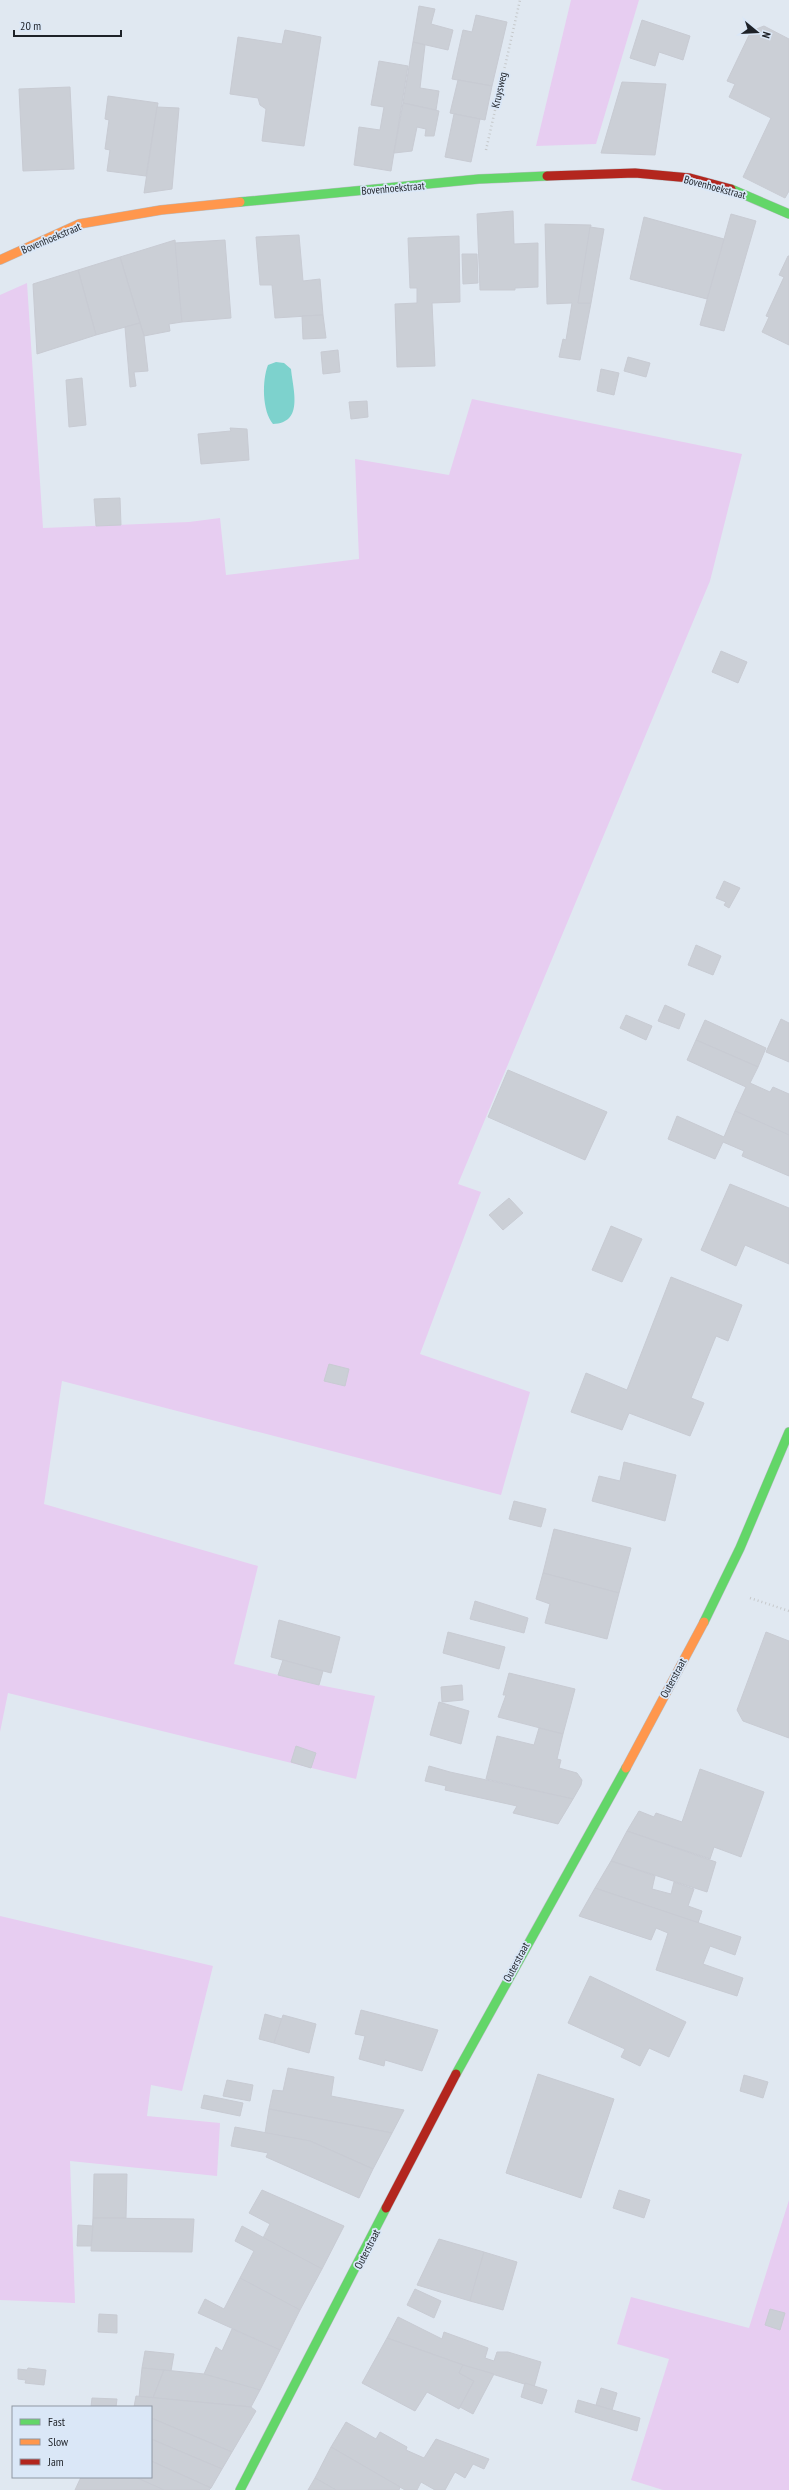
<svg xmlns="http://www.w3.org/2000/svg" width="789" height="2490" font-family="'PT Sans Narrow',sans-serif">
<rect width="100%" height="100%" fill="#e0e8f1"/>
<g fill="#e7cdf1">
<path d="M571,0H639L596,144L536,146Z"/>
<path d="M27,283L43,528L189,522L220,518L226,575L359,559L355,459L449,475L472,399L742,454L710,581L458,1184L481,1192L420,1354L530,1392L501,1495L62,1381L44,1504L258,1566L234,1664L319,1685L375,1696L356,1779L8,1693L0,1732V295Z"/>
<path d="M0,1916L213,1966L182,2091L151,2085L147,2116L220,2123L217,2176L70,2161L75,2303L0,2300Z"/>
<path d="M789,2200V2490H663L631,2480L669,2359L617,2344L631,2297L749,2328Z"/>
</g>
<path fill="#7dd2cd" d="M276,362L284,363L291,369C293,390 304,423 273,424C262,411 262,380 268,365Z"/>
<g fill="#cbcfd6" stroke="#c8cbd3">
<path d="M419,6L435,9L431,24L453,30L448,50L413,42Z"/>
<path d="M476,15L507,22L492,86L452,79L463,30L472,32Z"/>
<path d="M642,20L690,36L683,60L659,52L655,66L630,58Z"/>
<path d="M764,26L789,39V191L785,198L743,177L771,118L729,97L735,84L727,81L751,31Z"/>
<path d="M285,30L321,37L304,146L262,141L266,109L260,105L258,98L230,94L238,37L282,44Z"/>
<path d="M413,42L425,45L420,88L439,91L436,110L403,103Z"/>
<path d="M379,61L408,66L391,171L354,165L359,127L380,130L384,107L371,105Z"/>
<path d="M458,80L492,86L485,120L450,113Z"/>
<path d="M622,82L666,84L655,155L601,153Z"/>
<path d="M70,87L74,169L23,171L19,89Z"/>
<path d="M108,96L158,103L146,176L107,171L110,150L105,149L109,120L105,119Z"/>
<path d="M403,103L439,111L434,136H425L426,129L417,127L412,151L394,153Z"/>
<path d="M157,107L179,108L172,189L144,193Z"/>
<path d="M454,114L480,119L471,162L445,157Z"/>
<path d="M513,211L514,244L538,243V287L515,288V290H480L477,214Z"/>
<path d="M731,214L756,221L724,331L700,325Z"/>
<path d="M644,217L724,239L707,299L630,279Z"/>
<path d="M545,224L591,225L578,303H591L580,360L559,357L563,339L566,340L572,303L547,304Z"/>
<path d="M590,227L604,229L591,303H578Z"/>
<path d="M299,235L303,281L320,279L323,315L275,318L272,285H260L256,237Z"/>
<path d="M459,236L460,302L432,303L435,366L397,367L395,304L417,303V288H410L408,238Z"/>
<path d="M175,240L182,322L169,324L170,331L144,336L120,257Z"/>
<path d="M225,240L231,318L182,322L175,243Z"/>
<path d="M462,254H477L478,283L463,284Z"/>
<path d="M788,256H789V345L762,332L769,317L766,316L784,277L779,275Z"/>
<path d="M120,257L140,323L96,335L78,270Z"/>
<path d="M78,270L96,335L37,354L33,284Z"/>
<path d="M323,315L326,338L303,339L302,316Z"/>
<path d="M140,323L144,336L148,371L134,372L136,386L130,387L125,327Z"/>
<path d="M338,350L340,372L323,374L321,352Z"/>
<path d="M628,357L650,363L646,377L624,371Z"/>
<path d="M601,369L619,373L614,395L597,391Z"/>
<path d="M82,378L86,425L69,427L66,380Z"/>
<path d="M367,401L368,417L351,419L349,402Z"/>
<path d="M230,428L247,429L249,460L201,464L198,434L231,431Z"/>
<path d="M120,498L121,525L96,526L94,499Z"/>
<path d="M721,651L747,662L738,683L712,672Z"/>
<path d="M724,881L740,888L729,908L724,905L726,902L716,898Z"/>
<path d="M696,945L721,956L713,975L688,965Z"/>
<path d="M665,1005L685,1014L679,1029L658,1021Z"/>
<path d="M626,1015L652,1026L646,1040L620,1028Z"/>
<path d="M781,1019L789,1023V1062L766,1052Z"/>
<path d="M705,1020L766,1048L758,1067L696,1040Z"/>
<path d="M696,1040L758,1067L750,1083L770,1092L773,1087L789,1094V1135L735,1111L746,1087L687,1060Z"/>
<path d="M508,1070L607,1112L585,1160L488,1117Z"/>
<path d="M735,1111L789,1135V1176L742,1156L744,1151L723,1142L715,1159L668,1139L677,1116L724,1137Z"/>
<path d="M730,1184L789,1208V1264L745,1245L736,1266L701,1250Z"/>
<path d="M509,1198L523,1213L503,1230L489,1215Z"/>
<path d="M611,1226L642,1239L622,1282L592,1270Z"/>
<path d="M671,1277L742,1305L728,1341L716,1336L691,1398L704,1403L690,1436L629,1413L622,1430L571,1412L586,1373L627,1390Z"/>
<path d="M329,1364L349,1369L345,1386L324,1381Z"/>
<path d="M624,1462L676,1475L665,1521L592,1501L599,1476L620,1481Z"/>
<path d="M514,1501L546,1509L541,1527L509,1519Z"/>
<path d="M554,1529L631,1548L619,1593L543,1573Z"/>
<path d="M543,1573L619,1593L607,1639L545,1623L550,1604L536,1599Z"/>
<path d="M475,1601L528,1618L524,1633L470,1619Z"/>
<path d="M279,1620L340,1637L331,1673L271,1657Z"/>
<path d="M448,1632L505,1647L499,1669L443,1653Z"/>
<path d="M766,1632L789,1641V1738L743,1721L737,1710Z"/>
<path d="M283,1660L323,1671L319,1685L278,1675Z"/>
<path d="M509,1673L575,1689L563,1734L498,1717L506,1695H503Z"/>
<path d="M462,1685L463,1700L442,1702L441,1687Z"/>
<path d="M439,1702L469,1711L461,1744L430,1735Z"/>
<path d="M539,1728L563,1734L557,1759L561,1760L559,1768L577,1773L582,1780L581,1785L573,1799L486,1779L497,1736L534,1745Z"/>
<path d="M296,1746L316,1753L311,1768L291,1762Z"/>
<path d="M429,1766L450,1772L573,1799L558,1824L513,1813L517,1806L445,1790L446,1786L425,1781Z"/>
<path d="M700,1769L764,1792L741,1857L714,1847L710,1859L627,1831L639,1811L654,1817L656,1813L682,1822Z"/>
<path d="M627,1831L716,1862L707,1892L611,1861Z"/>
<path d="M611,1861L655,1876L652,1889L671,1894L674,1882L694,1889L688,1906L702,1911L698,1923L595,1888Z"/>
<path d="M595,1888L741,1937L735,1955L710,1946L703,1964L743,1978L737,1996L656,1970L668,1933L656,1928L651,1940L579,1916Z"/>
<path d="M590,1976L686,2022L669,2057L649,2048L640,2066L621,2057L625,2049L568,2023Z"/>
<path d="M361,2010L438,2030L422,2071L385,2060L384,2066L359,2059L365,2036L355,2034Z"/>
<path d="M265,2014L282,2019L274,2043L259,2039Z"/>
<path d="M283,2015L316,2024L309,2053L274,2043Z"/>
<path d="M288,2068L334,2077L331,2096L404,2110L392,2133L269,2109L273,2090L283,2091Z"/>
<path d="M538,2074L614,2099L581,2198L506,2173Z"/>
<path d="M744,2075L768,2082L763,2098L740,2091Z"/>
<path d="M227,2080L253,2085L250,2101L223,2096Z"/>
<path d="M204,2095L243,2103L240,2116L201,2108Z"/>
<path d="M269,2109L341,2123L392,2133L373,2169L310,2141L265,2133Z"/>
<path d="M235,2127L310,2141L373,2169L359,2198L266,2157L268,2153L231,2146Z"/>
<path d="M94,2174H127L126,2218H93Z"/>
<path d="M262,2190L344,2226L322,2269L263,2238L270,2224L249,2213Z"/>
<path d="M619,2190L650,2200L644,2218L613,2208Z"/>
<path d="M93,2218L194,2219L192,2252L91,2251Z"/>
<path d="M78,2225L93,2226L91,2246H77Z"/>
<path d="M242,2226L322,2269L300,2310L240,2278L254,2251L235,2241Z"/>
<path d="M439,2239L484,2252L470,2301L417,2285Z"/>
<path d="M484,2252L517,2262L503,2310L470,2301Z"/>
<path d="M240,2278L300,2310L280,2350L198,2313L205,2299L224,2309Z"/>
<path d="M415,2289L441,2301L434,2318L407,2305Z"/>
<path d="M770,2309L785,2313L780,2330L765,2325Z"/>
<path d="M99,2314L117,2315V2333L98,2332Z"/>
<path d="M398,2317L442,2339L444,2332L488,2348L485,2358L494,2361L497,2352H508L541,2362L534,2387L463,2365L387,2338Z"/>
<path d="M232,2329L280,2350L260,2390L204,2374L216,2347L222,2351Z"/>
<path d="M387,2338L463,2365L459,2373L474,2381L459,2409L427,2392L415,2411L362,2383Z"/>
<path d="M145,2351L174,2354L171,2371L142,2368Z"/>
<path d="M463,2365L494,2374L473,2414L460,2407L474,2381L459,2373Z"/>
<path d="M28,2368L46,2370L44,2385L25,2383L26,2380L18,2379V2369L27,2370Z"/>
<path d="M142,2368L164,2370L153,2398L139,2397Z"/>
<path d="M164,2370L204,2374L260,2390L251,2407L153,2398Z"/>
<path d="M525,2383L547,2390L542,2404L521,2397Z"/>
<path d="M601,2388L617,2393L612,2410L596,2405Z"/>
<path d="M136,2396L251,2407L256,2411L232,2452L151,2418V2407H134Z"/>
<path d="M92,2398L117,2399L116,2407H91Z"/>
<path d="M578,2400L640,2418L637,2431L575,2412Z"/>
<path d="M151,2418L232,2452L222,2469L151,2439Z"/>
<path d="M346,2422L376,2439L380,2432L407,2447L406,2450L424,2458L436,2439L489,2459L484,2469L473,2464L465,2478L455,2472L445,2490H435L421,2482L417,2490H405L331,2447Z"/>
<path d="M151,2439L222,2469L211,2488L151,2461Z"/>
<path d="M331,2447L400,2487L399,2490H336L315,2478Z"/>
<path d="M151,2461L211,2488L209,2490H164L135,2477H151Z"/>
<path d="M135,2477L164,2490H75L81,2477Z"/>
<path d="M315,2478L336,2490H308Z"/>
</g>
<g fill="none" stroke-linecap="round" stroke-linejoin="round">
<g stroke="#b7bdc3" stroke-width="10">
<g id="fast">
<path d="M731,189L789,214"/>
<path d="M240,202L479,179L547,176"/>
<path d="M704,1622L740,1548L789,1432"/>
<path d="M456,2074L626,1768"/>
<path d="M240,2490L386,2208"/>
</g>
</g>
<g stroke="#b7bdc3" stroke-width="10">
<g id="slow">
<path d="M0,260L79,224L161,210L240,202"/>
<path d="M626,1768L704,1622"/>
</g>
</g>
<g stroke="#b7bdc3" stroke-width="10">
<g id="jam">
<path d="M547,176L635,173L690,178L731,189"/>
<path d="M386,2208L456,2074"/>
</g>
</g>
<g stroke="#c6c9cb" stroke-width="2.5" stroke-dasharray="1 3" stroke-linecap="butt">
<path d="M486,150L520,0"/>
<path d="M750,1598L789,1611"/>
</g>
<use href="#fast" stroke="#63d668" stroke-width="9"/>
<use href="#slow" stroke="#ff974d" stroke-width="9"/>
<use href="#jam" stroke="#b3261e" stroke-width="9"/>
</g>
<g text-anchor="middle" stroke-width="3.5" stroke-linejoin="round" paint-order="stroke">
<g font-size="11" fill="#1e2228" stroke="#dae7f7">
<text transform="translate(499 90) rotate(-77)" y="4">Kruysweg</text>
<text transform="translate(715 187) rotate(15)" y="4">Bovenhoekstraat</text>
<text transform="translate(393 188) rotate(-5)" y="4">Bovenhoekstraat</text>
<text transform="translate(51 238) rotate(-23)" y="4">Bovenhoekstraat</text>
<text transform="translate(673 1678) rotate(-62)" y="4">Outerstraat</text>
<text transform="translate(516 1962) rotate(-62)" y="4">Outerstraat</text>
<text transform="translate(367 2249) rotate(-63)" y="4">Outerstraat</text>
</g>
</g>
<rect x="12" y="2406" width="140" height="72" fill="#dae7f7" stroke="#8f98a4"/>
<rect x="20" y="2419" width="20" height="6" fill="#63d668" stroke="#8f98a4"/>
<text x="48" y="2426" font-size="12" fill="#1e2228">Fast</text>
<rect x="20" y="2439" width="20" height="6" fill="#ff974d" stroke="#8f98a4"/>
<text x="48" y="2446" font-size="12" fill="#1e2228">Slow</text>
<rect x="20" y="2459" width="20" height="6" fill="#b3261e" stroke="#8f98a4"/>
<text x="48" y="2466" font-size="12" fill="#1e2228">Jam</text>
<g transform="translate(757 32) rotate(108)" stroke="#dae7f7" stroke-width="3" paint-order="stroke">
<path d="M0-3L7 15L0 10L-7 15Z" fill="#1e2228"/>
<text y="-6" font-size="11" font-weight="bold" text-anchor="middle" fill="#1e2228">N</text>
</g>
<path d="M14 30v6h107v-6" fill="none" stroke="#1e2228" stroke-width="2"/>
<text x="20" y="30" font-size="12" fill="#1e2228" stroke="#dae7f7" stroke-width="3" paint-order="stroke">20 m</text>
</svg>
